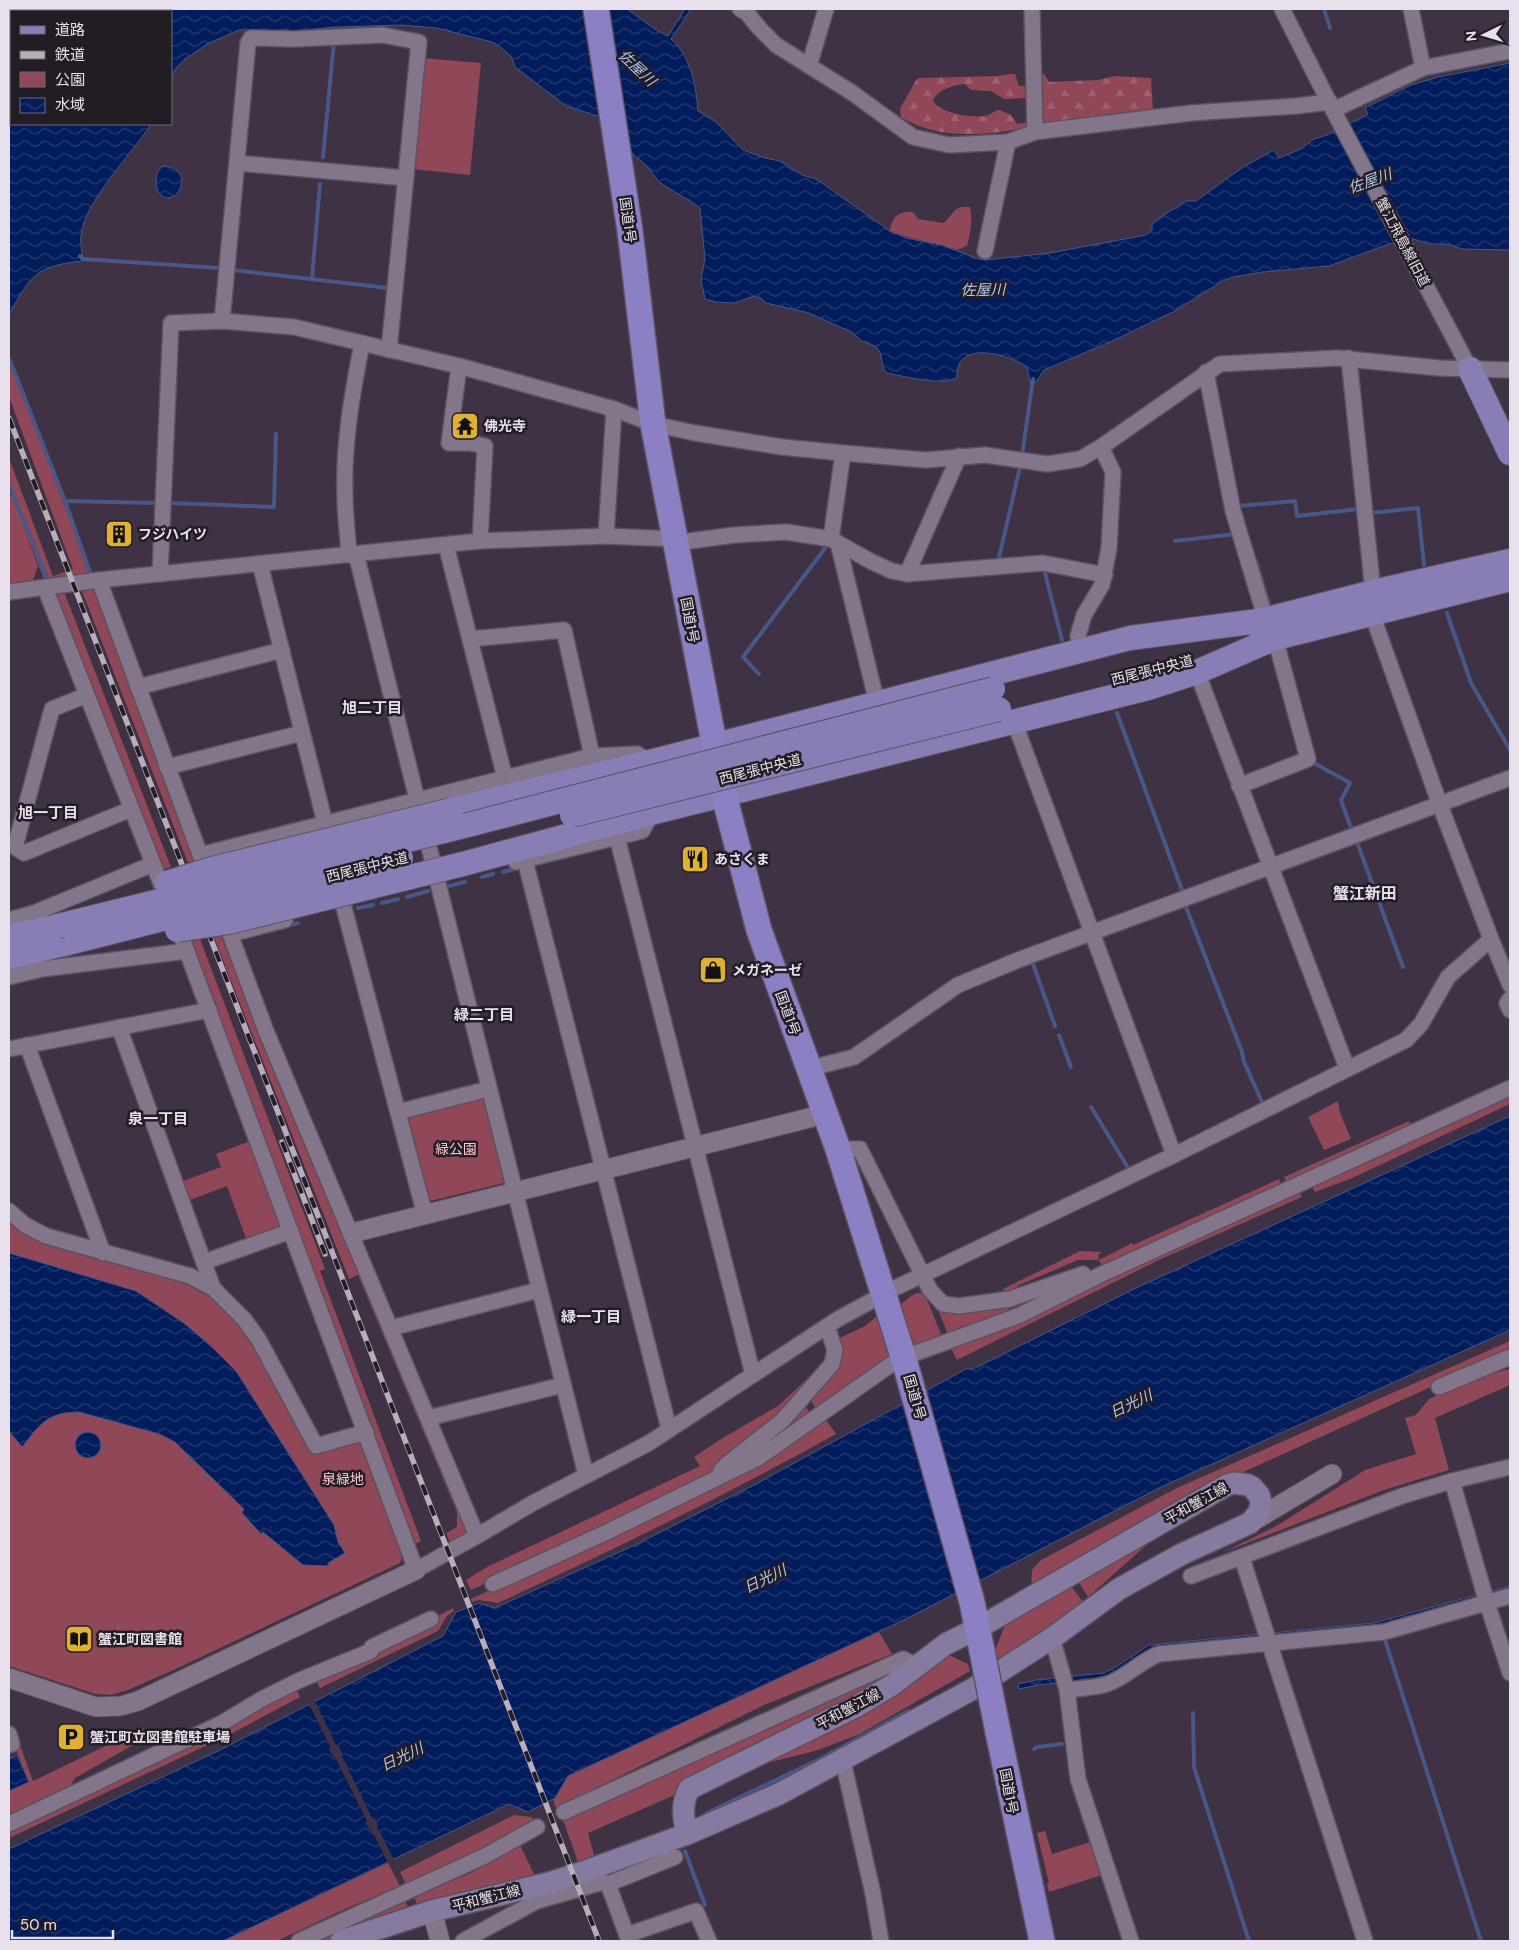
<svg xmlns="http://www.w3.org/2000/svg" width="1519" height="1950" font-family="'DM Sans','Noto Sans JP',sans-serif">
<defs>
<pattern id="forest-firs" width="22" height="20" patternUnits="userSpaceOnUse" patternTransform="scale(1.25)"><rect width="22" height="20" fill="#904757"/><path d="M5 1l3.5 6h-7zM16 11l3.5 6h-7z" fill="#a0616f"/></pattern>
<pattern id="water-waves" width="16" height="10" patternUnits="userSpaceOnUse" patternTransform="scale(1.25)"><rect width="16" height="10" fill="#021c5c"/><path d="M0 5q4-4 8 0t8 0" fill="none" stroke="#273d74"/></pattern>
</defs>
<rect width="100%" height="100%" fill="#3e3244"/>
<g fill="#904757">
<path d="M9,9H59L56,11H11V39L9,40Z"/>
<path d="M422,58L481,63L470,175L411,169Z"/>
<path d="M962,207H970C973,219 970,235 967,246L957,250C935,242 912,240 890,231C891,218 899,210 913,212L918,219L944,223L956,209Z"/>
<path d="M9,362L64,503L91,577L46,584L22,523L38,566L33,580L21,585L9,586V496H12L9,488V458L53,576L73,569L9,397Z"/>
<path d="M80,586L95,587L195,861L188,863Z"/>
<path d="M63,589L171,867L161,870L53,594Z"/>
<path d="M220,933L249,1008L468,1529L467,1535L451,1545L446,1533L457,1527V1512L358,1275L349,1279L213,935Z"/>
<path d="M200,939L325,1269L320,1271L421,1541L415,1544L191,941Z"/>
<path d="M1510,1092V1104L1350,1179L1315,1192L1310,1184Z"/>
<path d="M481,1098L486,1101L505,1179L504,1183L431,1201L427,1199L407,1118L410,1114Z"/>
<path d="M1338,1101L1340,1113L1351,1139L1324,1150L1308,1117Z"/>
<path d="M1409,1121L1411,1127L1287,1184L1284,1177Z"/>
<path d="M253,1140L282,1221L281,1228L247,1241L227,1186L190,1200L183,1181L221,1167L216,1154Z"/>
<path d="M1279,1179L1281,1186L1104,1267L1098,1260H1078L1017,1286L1019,1292L1007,1295L1003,1289L1080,1251L1102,1252L1098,1255L1099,1260L1132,1243L1133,1245Z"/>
<path d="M1298,1189L1302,1197L1159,1260L957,1360L950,1346Z"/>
<path d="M9,1220L164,1274L192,1287L217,1301L241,1325L256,1345L312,1454L359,1441L364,1442L402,1557L400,1563L178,1668L128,1690L111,1695L95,1694L9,1666V1431L22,1446L41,1423L57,1413L68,1412H79L159,1434L175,1442L211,1475L244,1510L261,1533L263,1532L328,1566L338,1542L334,1525L236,1371L213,1348L185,1324L136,1291L9,1253Z"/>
<path d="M924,1292L943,1339L915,1349L901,1304L914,1294Z"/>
<path d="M1007,1306L1012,1313L949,1337L939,1312L942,1310Z"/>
<path d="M877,1316L891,1361L818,1412L809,1397L838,1339L865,1326Z"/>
<path d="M1510,1341V1351L1228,1479L1031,1589L1032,1570L1041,1560L1177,1488Z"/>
<path d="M826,1361L827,1362L780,1417L720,1464L707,1478L605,1529L471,1590L466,1580L487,1567L700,1466L694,1457L721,1439L778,1406Z"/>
<path d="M1510,1369V1385L1435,1418L1449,1470L1384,1490L1224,1552L1278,1525L1365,1470L1416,1454L1405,1418L1416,1415L1429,1399L1477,1377Z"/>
<path d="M804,1404L812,1416L759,1453L756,1447Z"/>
<path d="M824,1417L836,1434C726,1495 613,1550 498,1603L479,1600L472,1602L471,1599L754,1466Z"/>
<path d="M1152,1540L1088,1597L1078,1581Z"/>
<path d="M1071,1586L1084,1603L1055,1626L996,1662L994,1653L1006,1622Z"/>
<path d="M453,1608L454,1611L447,1616L438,1631L320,1688L314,1677L435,1621L440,1615Z"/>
<path d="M879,1632L892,1654L764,1705L556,1808L553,1799L568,1776Z"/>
<path d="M947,1654L968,1664L970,1671L858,1735L815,1751L739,1770Z"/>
<path d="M893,1674L679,1793L588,1833L595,1858L578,1862L563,1820L781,1719Z"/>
<path d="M295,1687L300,1697L229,1735L9,1838V1828Z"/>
<path d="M143,1728L147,1737L75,1778L67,1792L9,1819V1791L29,1782L15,1747L20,1745L33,1781Z"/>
<path d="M514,1815L532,1817L534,1821L459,1861L405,1883L400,1872Z"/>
<path d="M1045,1831L1052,1854L1094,1841L1105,1874L1049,1892L1047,1884L1049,1883L1037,1833Z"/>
<path d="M520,1845L534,1874L418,1907L414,1897L471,1873Z"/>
<path d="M388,1863L400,1886L345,1909L277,1941H223Z"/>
<path d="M405,1900L409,1910L326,1941H316Z"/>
</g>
<g fill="url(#forest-firs)">
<path d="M1010,74H1015L1019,86H1027L1028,98L1004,99L991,91L971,90L965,84C953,85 937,90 933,101C940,113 971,118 985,116C991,115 994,110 1000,110L1011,115L1017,124L1029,122L1033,127C990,134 940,142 901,117L900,109L916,80L919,78L998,76Z"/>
<path d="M1044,74L1049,82L1098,80L1115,76L1151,78L1153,111L1042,127L1039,75Z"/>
</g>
<g fill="url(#water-waves)" stroke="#475787">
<path d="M59,9H627L656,30L668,36L685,9H691L671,39C691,57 696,85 698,111L714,120L743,150L765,158L780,161L802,175L816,179L890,231L906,238L941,245L979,259L986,260L1050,253L1146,235L1152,230V225L1156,220L1186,201H1196L1243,167L1274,150L1279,158L1301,149L1314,139L1327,135L1368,114L1365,108L1411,85L1438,77L1510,63V250L1463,249L1446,244H1430L1410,238L1386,245L1329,266L1263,272L1233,277L1223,281L1173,312L1110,342L1044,370L1036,382L1033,384L1030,382L1027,367C1009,354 955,339 957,377C945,387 903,376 887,373L884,370L880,352L876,347L862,341L851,332L809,313L766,303L761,298L754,296L734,303L716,302L705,299L701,280L705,259L700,208L689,200L683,197L659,182L647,166L634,155L601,117L566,106L515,67L511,56L499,46L492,42L436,28L402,25L335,27L295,31L239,30L207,44L184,60L176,68L171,79V11H56Z"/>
<path d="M11,39V124H151C133,153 83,203 81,236C80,243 82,252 83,259L81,261C34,267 32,275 9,314V40Z"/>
<path d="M162,166C197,166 178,209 161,195C158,192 156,188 156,184C156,177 157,171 162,166Z"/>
<path d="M1510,1116V1330L1161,1487L906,1619L568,1776L555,1798L528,1812L509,1804L223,1941H9V1849L220,1750L443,1636L456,1612L479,1603L495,1608L499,1606L633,1546L756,1484L966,1369H973L1134,1289Z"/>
<path d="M9,1253L136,1291L185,1324L213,1348L236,1371L334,1525L338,1542L345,1553L328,1563V1566L303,1565L263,1532L261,1534L242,1513L244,1509L175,1442L159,1434L79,1412C48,1412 40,1424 22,1447L9,1431Z"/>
<circle cx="88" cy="1445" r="13"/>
<path d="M1510,1586V1592L1398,1623L1157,1649L1119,1672L1100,1679L1038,1685L1019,1689L1018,1684L1036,1680L1104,1673L1116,1667L1149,1645L1374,1623Z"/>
<path d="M17,1755L29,1782L9,1791V1759Z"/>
</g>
<path fill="#3e3244" d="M314,1699L336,1745H338L342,1753L341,1754L372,1818L374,1817L378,1825L377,1826L395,1862L389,1865L371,1829L369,1830L365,1822L367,1821L335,1757H333L329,1749L331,1748L308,1702Z"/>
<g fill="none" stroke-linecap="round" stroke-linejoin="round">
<g stroke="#475787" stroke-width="4">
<path d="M1324,9L1330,28"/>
<path d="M323,157L334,41"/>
<path d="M80,256L83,259L219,268"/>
<path d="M233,270L388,288"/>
<path d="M312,279L320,184"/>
<path d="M9,358L65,501L156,503"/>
<path d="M1022,456L1033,379"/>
<path d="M9,485L49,583"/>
<path d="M65,501L91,575"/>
<path d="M170,503L274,507L276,434"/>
<path d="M1239,506L1295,501L1297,516L1359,509"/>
<path d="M1370,513L1418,508L1424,565"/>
<path d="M1175,541L1235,534L1234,532"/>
<path d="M1256,561L1269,604"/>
<path d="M998,562L1020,467"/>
<path d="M1042,569H1044L1062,640"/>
<path d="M1447,613L1471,683L1510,750"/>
<path d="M759,674L743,657L829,543"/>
<path d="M1117,713L1182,890"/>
<path d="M1312,759L1314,763L1350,783L1341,800L1351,828"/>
<path d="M1358,845L1403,967"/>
<path d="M503,872L518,868"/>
<path d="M482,877L493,874"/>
<path d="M449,886L465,882"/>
<path d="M407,897L428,891"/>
<path d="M382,903L398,899"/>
<path d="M1186,907L1242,1052L1244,1062L1262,1102"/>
<path d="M358,908L373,905"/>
<path d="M286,926L298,923"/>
<path d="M1032,961L1055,1026"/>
<path d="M1059,1035L1071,1067"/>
<path d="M1091,1107L1127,1166"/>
<path d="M1385,1640L1481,1941"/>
<path d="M1193,1713L1194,1767L1249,1941"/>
<path d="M1034,1749L1037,1747L1062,1744"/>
<path d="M707,1813L822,1758L908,1711"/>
<path d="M685,1851L705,1905"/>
</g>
<g stroke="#5c5160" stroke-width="18">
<g id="minor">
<path d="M740,9L747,13L760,29L776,45L851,92L913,137L949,145L1008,142L1035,132L1191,113L1296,106L1330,102"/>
<path d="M1032,9L1035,132"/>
<path d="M1282,9L1333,110L1470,369"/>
<path d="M1411,9L1423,68"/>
<path d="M809,66L826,9"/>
<path d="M1333,110L1423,68L1510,51"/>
<path d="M237,163L406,178"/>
<path d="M985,251L1008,142"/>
<path d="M222,321L248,43L251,38L294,39L382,35L419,42L389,350"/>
<path d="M1349,358L1373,592"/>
<path d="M459,366L449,443H470L485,446L480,541"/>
<path d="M1206,372L1233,511L1266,620"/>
<path d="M606,536L614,409"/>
<path d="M831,539L843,453"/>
<path d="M675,543L734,535L786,532L831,539L872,562L892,571L907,574L1043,563L1105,575"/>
<path d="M838,543L877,703"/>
<path d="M446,545L505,778"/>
<path d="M356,554C433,861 507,1169 586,1475"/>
<path d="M349,555C348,536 345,516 345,497C343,445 352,394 362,344"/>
<path d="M260,564L325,823"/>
<path d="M160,574L171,323L222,321L294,327L459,366L614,409L653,424L695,433L782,447L843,453L926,460L985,455L1047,464L1080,459L1101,447L1220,364L1337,358L1439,368L1510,370"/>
<path d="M907,574L959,456"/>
<path d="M99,580L209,879"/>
<path d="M45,588L165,894"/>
<path d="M9,592L99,580L480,541L606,536L674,539"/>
<path d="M470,639L564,630L592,756"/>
<path d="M1081,651L1078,636L1084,615L1102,585L1109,548L1113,472L1101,447"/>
<path d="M1197,672L1347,1068"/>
<path d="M138,687L282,650"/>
<path d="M87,695L52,709L15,847L24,853L131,809"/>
<path d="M1014,721L1174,1155"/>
<path d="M167,767L302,733"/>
<path d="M1239,786L1308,759L1275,638"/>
<path d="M617,837L753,1375"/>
<path d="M200,855L592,756L637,754L650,762"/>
<path d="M525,860L669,1429"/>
<path d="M516,862L642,831L652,813"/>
<path d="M343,904L425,1215"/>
<path d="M9,920L34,913L153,864"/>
<path d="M176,922L416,1570L477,1536L266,1031L223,915"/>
<path d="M231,934L285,920"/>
<path d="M1491,939L1510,985"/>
<path d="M9,977L42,969L187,951"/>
<path d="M1510,999L1507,1003L1510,1010"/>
<path d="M119,1027L213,1288"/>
<path d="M27,1045L103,1253"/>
<path d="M9,1049L209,1010"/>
<path d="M808,1069L854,1057L958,985L1018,960L1510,778"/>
<path d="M398,1112L488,1089"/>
<path d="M838,1149H860L930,1290L943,1304L959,1306L1010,1299L1083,1274"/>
<path d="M9,1211L25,1225L46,1236L190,1276L213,1288L244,1319L259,1340L316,1446L366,1432"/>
<path d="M204,1262L291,1231"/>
<path d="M895,1288L1174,1155L1406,1040L1421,1024L1448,977L1491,939L1440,805L1372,614"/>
<path d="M391,1328L539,1290"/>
<path d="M1439,1387L1510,1357"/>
<path d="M428,1418L563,1385"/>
<path d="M720,1472L726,1465L783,1420L832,1364L835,1350L827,1326"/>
<path d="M1452,1481L1487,1603L1510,1673"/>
<path d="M477,1536L533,1503L649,1443L838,1319L873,1300"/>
<path d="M1242,1558L1365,1941"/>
<path d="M1191,1576L1402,1496L1452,1481L1510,1467"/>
<path d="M493,1584L607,1532L758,1458L903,1356L916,1353L1020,1315L1102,1274L1510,1088"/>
<path d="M1052,1638L1067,1690L1078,1779L1131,1941"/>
<path d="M1067,1690C1080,1688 1095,1688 1107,1684C1126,1678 1140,1661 1159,1654L1384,1632L1510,1596"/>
<path d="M9,1734L12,1744L9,1745"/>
<path d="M843,1761L873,1894L881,1941"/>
<path d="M564,1812L903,1659L917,1666"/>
<path d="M9,1824L222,1723L262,1699L300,1680L371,1651L372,1647L431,1619"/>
<path d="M608,1884L629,1941"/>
<path d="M627,1935L696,1911L709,1941"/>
<path d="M299,1941L485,1856L537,1827"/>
<path d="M463,1941L537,1901L603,1882L608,1884L675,1857"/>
</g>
</g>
<g stroke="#5c5160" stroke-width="21">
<g id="tertiary">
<path d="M352,1233L825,1114"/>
<path d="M1250,1523L1332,1474"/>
<path d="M9,1678L96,1707L121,1706L138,1701L416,1570"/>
<path d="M432,1911L440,1941"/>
</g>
</g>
<g stroke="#5c5160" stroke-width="24">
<path id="secondary" d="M341,1941L432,1911L549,1883L583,1872L687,1834L779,1794L971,1690L1052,1638L1119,1589L1182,1554L1250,1523L1259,1512L1261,1503L1259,1495L1252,1487L1248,1485L1234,1483L1227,1485L978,1628L946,1644L892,1685L857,1706L689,1789C681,1805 683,1817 687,1834"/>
</g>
<g stroke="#5c5160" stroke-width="26">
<g id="primary">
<path d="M1470,369L1510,453"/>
<path d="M1252,623L1373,592L1510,561"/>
<path d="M1260,642L1510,579"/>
<path d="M451,810L650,762L1130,638L1266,620"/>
<path d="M463,864L659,811L1148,688L1197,672L1275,638"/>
<path d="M9,937L58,926"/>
<path d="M9,957L76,941"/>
</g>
</g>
<g stroke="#5c5160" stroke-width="28">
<g id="trunk">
<path d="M596,9L630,231L653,424L724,795L759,930L838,1149L903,1356L972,1602L982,1651"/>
<path d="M998,1732L1042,1941"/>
</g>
</g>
<use href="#minor" stroke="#84768a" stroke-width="15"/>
<use href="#tertiary" stroke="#84768a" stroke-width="19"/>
<use href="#secondary" stroke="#877aa0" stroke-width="21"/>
<use href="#primary" stroke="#897db5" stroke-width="24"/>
<use href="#trunk" stroke="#8b80c4" stroke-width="25"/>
<g stroke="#b7aebc" stroke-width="5.5">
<g id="rail">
<path d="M9,418L599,1941"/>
<path d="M282,1142L325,1254"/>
</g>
</g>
<use href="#rail" stroke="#221c24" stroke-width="4" stroke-dasharray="11" stroke-linecap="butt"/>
<g stroke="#5c5160" stroke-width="26" stroke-linecap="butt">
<g id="primary-bridge">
<path d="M572,815L999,709"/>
<path d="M167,883L212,869L451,810"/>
<path d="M58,926L452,829L993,689"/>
<path d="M177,930L229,922L463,864"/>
<path d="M76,941L401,858"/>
</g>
</g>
<g stroke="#5c5160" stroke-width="28" stroke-linecap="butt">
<path id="trunk-bridge" d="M982,1651L998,1732"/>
</g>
<use href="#primary-bridge" stroke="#897db5" stroke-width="24"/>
<use href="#trunk-bridge" stroke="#8b80c4" stroke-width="25"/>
</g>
<defs>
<g id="temple-square" transform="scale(1.4375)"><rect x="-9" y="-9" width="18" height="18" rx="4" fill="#e0b034" stroke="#221c24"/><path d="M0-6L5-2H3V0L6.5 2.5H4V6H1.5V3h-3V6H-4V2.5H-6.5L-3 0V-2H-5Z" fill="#111"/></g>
<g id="building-square" transform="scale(1.4375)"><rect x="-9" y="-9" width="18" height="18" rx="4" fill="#e0b034" stroke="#221c24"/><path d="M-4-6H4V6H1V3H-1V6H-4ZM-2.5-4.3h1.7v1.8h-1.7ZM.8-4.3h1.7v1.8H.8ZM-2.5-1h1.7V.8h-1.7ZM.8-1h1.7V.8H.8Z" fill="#111"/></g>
<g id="restaurant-square" transform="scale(1.4375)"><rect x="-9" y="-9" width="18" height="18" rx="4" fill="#e0b034" stroke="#221c24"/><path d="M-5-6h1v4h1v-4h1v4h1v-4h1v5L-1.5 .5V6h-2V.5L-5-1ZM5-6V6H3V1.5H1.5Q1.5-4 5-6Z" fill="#111"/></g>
<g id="shop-square" transform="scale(1.4375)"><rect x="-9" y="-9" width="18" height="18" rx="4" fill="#e0b034" stroke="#221c24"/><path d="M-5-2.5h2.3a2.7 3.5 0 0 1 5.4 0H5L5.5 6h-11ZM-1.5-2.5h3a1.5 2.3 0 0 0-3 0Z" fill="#111"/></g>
<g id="library-square" transform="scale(1.4375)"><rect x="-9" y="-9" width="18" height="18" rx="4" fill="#e0b034" stroke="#221c24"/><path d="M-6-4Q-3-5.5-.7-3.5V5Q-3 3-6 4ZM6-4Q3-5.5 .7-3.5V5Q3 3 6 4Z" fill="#111"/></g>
<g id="parking-square" transform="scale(1.4375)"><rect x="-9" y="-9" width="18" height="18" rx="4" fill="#e0b034" stroke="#221c24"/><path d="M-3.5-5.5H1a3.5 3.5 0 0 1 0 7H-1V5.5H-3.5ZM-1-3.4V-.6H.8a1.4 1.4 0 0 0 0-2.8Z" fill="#111"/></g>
</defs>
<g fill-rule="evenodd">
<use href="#temple-square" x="465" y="426"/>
<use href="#building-square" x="119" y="534"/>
<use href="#restaurant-square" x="695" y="859"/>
<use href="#shop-square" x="713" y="970"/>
<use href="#library-square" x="79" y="1639"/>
<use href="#parking-square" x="71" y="1737"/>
</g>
<g text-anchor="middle" stroke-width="5" stroke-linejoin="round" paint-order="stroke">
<g font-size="14" fill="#e8e0ec" stroke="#221c24">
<text transform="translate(628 220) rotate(82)" y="5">国道1号</text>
<text transform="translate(1403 242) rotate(62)" y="5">蟹江飛島線旧道</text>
<text transform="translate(690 620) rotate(79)" y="5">国道1号</text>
<text transform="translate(1152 670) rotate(-14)" y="5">西尾張中央道</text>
<text transform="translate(760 769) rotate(-14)" y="5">西尾張中央道</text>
<text transform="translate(367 867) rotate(-14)" y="5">西尾張中央道</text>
<text transform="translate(788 1013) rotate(70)" y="5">国道1号</text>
<text transform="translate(915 1397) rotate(74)" y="5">国道1号</text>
<text transform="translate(1196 1503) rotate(-29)" y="5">平和蟹江線</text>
<text transform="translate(848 1709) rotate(-28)" y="5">平和蟹江線</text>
<text transform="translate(1009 1791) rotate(79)" y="5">国道1号</text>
<text transform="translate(486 1898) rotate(-14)" y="5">平和蟹江線</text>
</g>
<g font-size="14" font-weight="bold" fill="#e8e0ec" stroke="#221c24" text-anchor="start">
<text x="484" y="431">佛光寺</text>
<text x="138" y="539">フジハイツ</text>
<text x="714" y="864">あさくま</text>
<text x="732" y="975">メガネーゼ</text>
<text x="98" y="1644">蟹江町図書館</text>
<text x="90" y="1742">蟹江町立図書館駐車場</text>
</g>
<g font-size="14" fill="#fcc9d1" stroke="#221c24">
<text x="456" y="1154">緑公園</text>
<text x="343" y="1484">泉緑地</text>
</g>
<g font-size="15" font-style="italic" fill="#b1c6ed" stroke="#221c24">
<text transform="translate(637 68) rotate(43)" y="5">佐屋川</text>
<text transform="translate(1370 181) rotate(-20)" y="5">佐屋川</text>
<text transform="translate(983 290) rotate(-1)" y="5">佐屋川</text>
<text transform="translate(1131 1404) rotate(-26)" y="5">日光川</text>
<text transform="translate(765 1579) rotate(-26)" y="5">日光川</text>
<text transform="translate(402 1757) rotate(-26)" y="5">日光川</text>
</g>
<g font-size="15" font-weight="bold" fill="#e8e0ec" stroke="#221c24">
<text x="372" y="713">旭二丁目</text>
<text x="48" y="818">旭一丁目</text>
<text x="484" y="1020">緑二丁目</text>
<text x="158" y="1124">泉一丁目</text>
<text x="591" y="1322">緑一丁目</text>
</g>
<g font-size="16" font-weight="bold" fill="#e8e0ec" stroke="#221c24">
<text x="1365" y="899">蟹江新田</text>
</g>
</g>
<rect width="1519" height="1950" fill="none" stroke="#e8e0ec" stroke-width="20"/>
<rect x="10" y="10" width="162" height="115" fill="#221c24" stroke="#716a74"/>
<rect x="20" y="26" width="25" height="8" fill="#897db5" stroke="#716a74"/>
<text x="55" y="35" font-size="15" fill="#e8e0ec">道路</text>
<rect x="20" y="51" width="25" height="8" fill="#b7aebc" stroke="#716a74"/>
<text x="55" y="60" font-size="15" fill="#e8e0ec">鉄道</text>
<rect x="20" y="72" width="25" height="15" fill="#904757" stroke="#716a74"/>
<text x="55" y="85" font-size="15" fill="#e8e0ec">公園</text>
<rect x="20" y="98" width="25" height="15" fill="url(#water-waves)" stroke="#716a74"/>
<text x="55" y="110" font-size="15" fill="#e8e0ec">水域</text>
<g transform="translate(1484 35) rotate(265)" stroke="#221c24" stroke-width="4" paint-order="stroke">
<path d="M0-4L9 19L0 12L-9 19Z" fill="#e8e0ec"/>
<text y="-8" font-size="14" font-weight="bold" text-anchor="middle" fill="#e8e0ec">N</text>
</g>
<path d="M12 1930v8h101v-8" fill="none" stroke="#e8e0ec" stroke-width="2.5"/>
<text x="20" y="1930" font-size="15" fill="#e8e0ec" stroke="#221c24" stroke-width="4" paint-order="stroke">50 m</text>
</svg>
